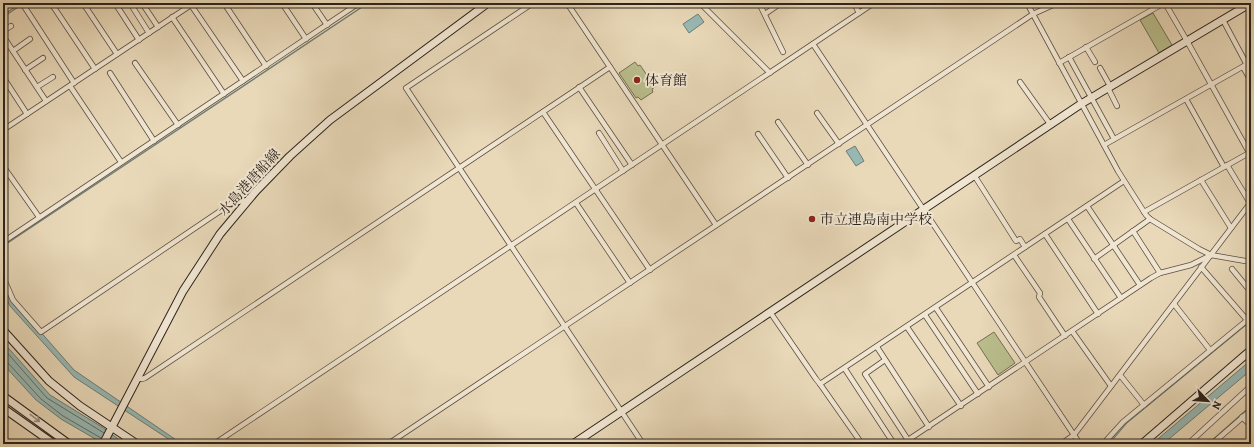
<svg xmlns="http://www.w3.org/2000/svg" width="1254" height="447" font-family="Alegreya,'Noto Serif JP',serif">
<rect width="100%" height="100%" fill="#e9d9b9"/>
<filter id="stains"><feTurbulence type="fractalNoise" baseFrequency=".005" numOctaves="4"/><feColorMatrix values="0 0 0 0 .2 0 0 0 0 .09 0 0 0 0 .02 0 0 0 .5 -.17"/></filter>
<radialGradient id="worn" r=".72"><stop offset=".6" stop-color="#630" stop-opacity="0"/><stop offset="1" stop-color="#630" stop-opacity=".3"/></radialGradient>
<g fill="#babe8d" stroke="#737054">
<path d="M1153,13L1172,45L1159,53L1140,20Z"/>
<path d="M635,62L638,66L640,65L655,87L652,89L653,92L641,100L638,97L636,98L619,73Z"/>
<path d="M994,332L1015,363L998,375L977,343Z"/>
</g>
<g fill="#98b9b4" stroke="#6d7d77">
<path d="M698,14L704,22L689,33L683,24Z"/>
<path d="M855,146L864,161L856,166L846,151Z"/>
<path d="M3,282L10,297L74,370L182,444H176L74,377L10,306L3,291Z"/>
<path d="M1251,318V321L1127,423L1109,444H1105L1124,423Z"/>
<path d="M3,342L50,395L102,427L125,444H104L61,419L36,400L3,364Z"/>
<path d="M1251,360V370L1163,444H1152Z"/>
</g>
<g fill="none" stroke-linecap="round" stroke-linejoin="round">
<g stroke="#626e68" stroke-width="1">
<path d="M3,348L47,398L104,433"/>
<path d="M3,362L8,363L41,399L63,416L101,438"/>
</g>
<g stroke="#6d7d77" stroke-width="1.5">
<path d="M3,17L21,5"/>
<path d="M3,246L368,3"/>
<path d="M1208,444L1251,406"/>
</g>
<g stroke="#5b5042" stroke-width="6">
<g id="street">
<path d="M22,3L74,83"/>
<path d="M51,3L95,69"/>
<path d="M83,3L117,54"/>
<path d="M115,3L139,40"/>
<path d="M130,3L149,33"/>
<path d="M142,3L158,27"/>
<path d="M224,3L266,66"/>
<path d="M282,3L306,39"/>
<path d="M312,3L327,25"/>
<path d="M533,3L406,88L643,444"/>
<path d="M567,3L716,225"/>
<path d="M700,3L770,73"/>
<path d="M759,3L783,52"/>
<path d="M854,3L859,13"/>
<path d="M1027,3L1118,171L1146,215L1150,219L1199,249L1211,255L1251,262"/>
<path d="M1165,3L1187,41L1251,156"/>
<path d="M191,5L243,81"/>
<path d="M3,12L16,3"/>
<path d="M765,14L781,3"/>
<path d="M172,17L224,94"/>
<path d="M1223,20L1247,65"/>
<path d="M3,31L11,26"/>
<path d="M3,36L46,101"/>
<path d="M813,44L1080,444"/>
<path d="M1086,47L1095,62"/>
<path d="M13,51L30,39"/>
<path d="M1069,57L1114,139"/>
<path d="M135,63L178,125"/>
<path d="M1059,63L1164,3"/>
<path d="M1243,67L1251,81"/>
<path d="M1100,68L1110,86"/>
<path d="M25,70L43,58"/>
<path d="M110,73L154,141"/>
<path d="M3,77L27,114"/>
<path d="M1020,82L1050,124"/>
<path d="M70,86L121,162"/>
<path d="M37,87L53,77"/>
<path d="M579,87L632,165"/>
<path d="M1108,88L1117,106"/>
<path d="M1186,99L1224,167"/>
<path d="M543,112L650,270"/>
<path d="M817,113L839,144"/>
<path d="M778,122L808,165"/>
<path d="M3,130L194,3"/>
<path d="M599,133L623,171"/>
<path d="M758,134L788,178"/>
<path d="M1104,145L1251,62"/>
<path d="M1227,165L1250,203"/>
<path d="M3,166L39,217"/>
<path d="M974,175L1016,241L1020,239L1025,247"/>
<path d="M1201,180L1231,228"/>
<path d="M576,203L630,283"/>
<path d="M1087,206L1140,285"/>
<path d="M1144,212L1249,153"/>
<path d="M1068,219L1121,298"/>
<path d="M1133,231L1160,273"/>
<path d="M1045,234L1098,314"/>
<path d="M3,242L359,3"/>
<path d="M1014,255L1040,293L1039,297L1065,336"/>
<path d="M1094,259L1150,219"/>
<path d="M1201,267L1247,320"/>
<path d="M1232,269L1251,292"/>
<path d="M3,277L13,300L41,332L232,203L248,200"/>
<path d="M1174,304L1210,350"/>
<path d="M936,308L989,387"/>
<path d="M770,312L816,379L820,384L862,444"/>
<path d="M925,315L978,394"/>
<path d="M907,327L961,406"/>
<path d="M1072,331L1111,386"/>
<path d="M877,347L929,427"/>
<path d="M885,360L865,374L908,440"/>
<path d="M845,369L894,444"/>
<path d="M1120,375L1144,405"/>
<path d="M137,378L142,379L145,378L610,67"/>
<path d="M820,384L1124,181"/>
<path d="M1242,417L1251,426"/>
<path d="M214,444L874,3"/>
<path d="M388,444L1033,14L1053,5"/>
<path d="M902,444L1151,278L1160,273L1191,265L1211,255"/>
<path d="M1061,444L1074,435L1251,202"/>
<path d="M1103,444L1123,422L1251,317"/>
<path d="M1188,444L1251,386"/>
<path d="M1212,444L1251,410"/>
</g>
</g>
<g stroke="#2c231b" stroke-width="9">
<g id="secondary">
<path d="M3,330L49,381L80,406L137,444"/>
<path d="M3,396L69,444"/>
<path d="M3,408L54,444"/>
<path d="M103,444L183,291L220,234L256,191L290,156L330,120L488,3"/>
<path d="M573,444L1081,104L1251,3"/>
<path d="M1142,444L1251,350"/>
</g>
</g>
<use href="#street" stroke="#f1e6d2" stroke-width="4.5"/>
<use href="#secondary" stroke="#f1e6d2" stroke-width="7"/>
</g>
<defs><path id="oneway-shaft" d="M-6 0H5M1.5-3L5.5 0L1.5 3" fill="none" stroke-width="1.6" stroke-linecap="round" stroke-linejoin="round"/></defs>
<use stroke="#988e80" href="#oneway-shaft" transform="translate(35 418) rotate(38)"/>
<g fill="#8f2418" stroke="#f1e6d2" stroke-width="1.5">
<circle cx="637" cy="80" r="4"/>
<circle cx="812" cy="219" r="4"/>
</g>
<g text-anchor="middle" stroke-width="4" stroke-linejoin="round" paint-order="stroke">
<g font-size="14" fill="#2c231b" stroke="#f1e6d2" text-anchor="start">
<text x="645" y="85">体育館</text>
<text x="820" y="224">市立連島南中学校</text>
</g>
<g font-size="14" fill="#2c231b" stroke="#f1e6d2">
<text transform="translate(249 182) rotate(-48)" y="5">水島港唐船線</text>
</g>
</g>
<rect width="1254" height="447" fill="none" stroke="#e9d9b9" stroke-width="16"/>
<rect x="4" y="4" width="1246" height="439" fill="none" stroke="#2c231b" stroke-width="2"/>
<rect x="8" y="8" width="1238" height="431" fill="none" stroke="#2c231b"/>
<g transform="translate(1208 401) rotate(115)" stroke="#f1e6d2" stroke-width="3" paint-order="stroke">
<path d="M0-3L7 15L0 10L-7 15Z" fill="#2c231b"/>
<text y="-6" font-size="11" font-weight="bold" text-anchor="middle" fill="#2c231b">N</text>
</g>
<rect width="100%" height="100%" filter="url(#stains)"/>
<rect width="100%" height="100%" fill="url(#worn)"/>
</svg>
